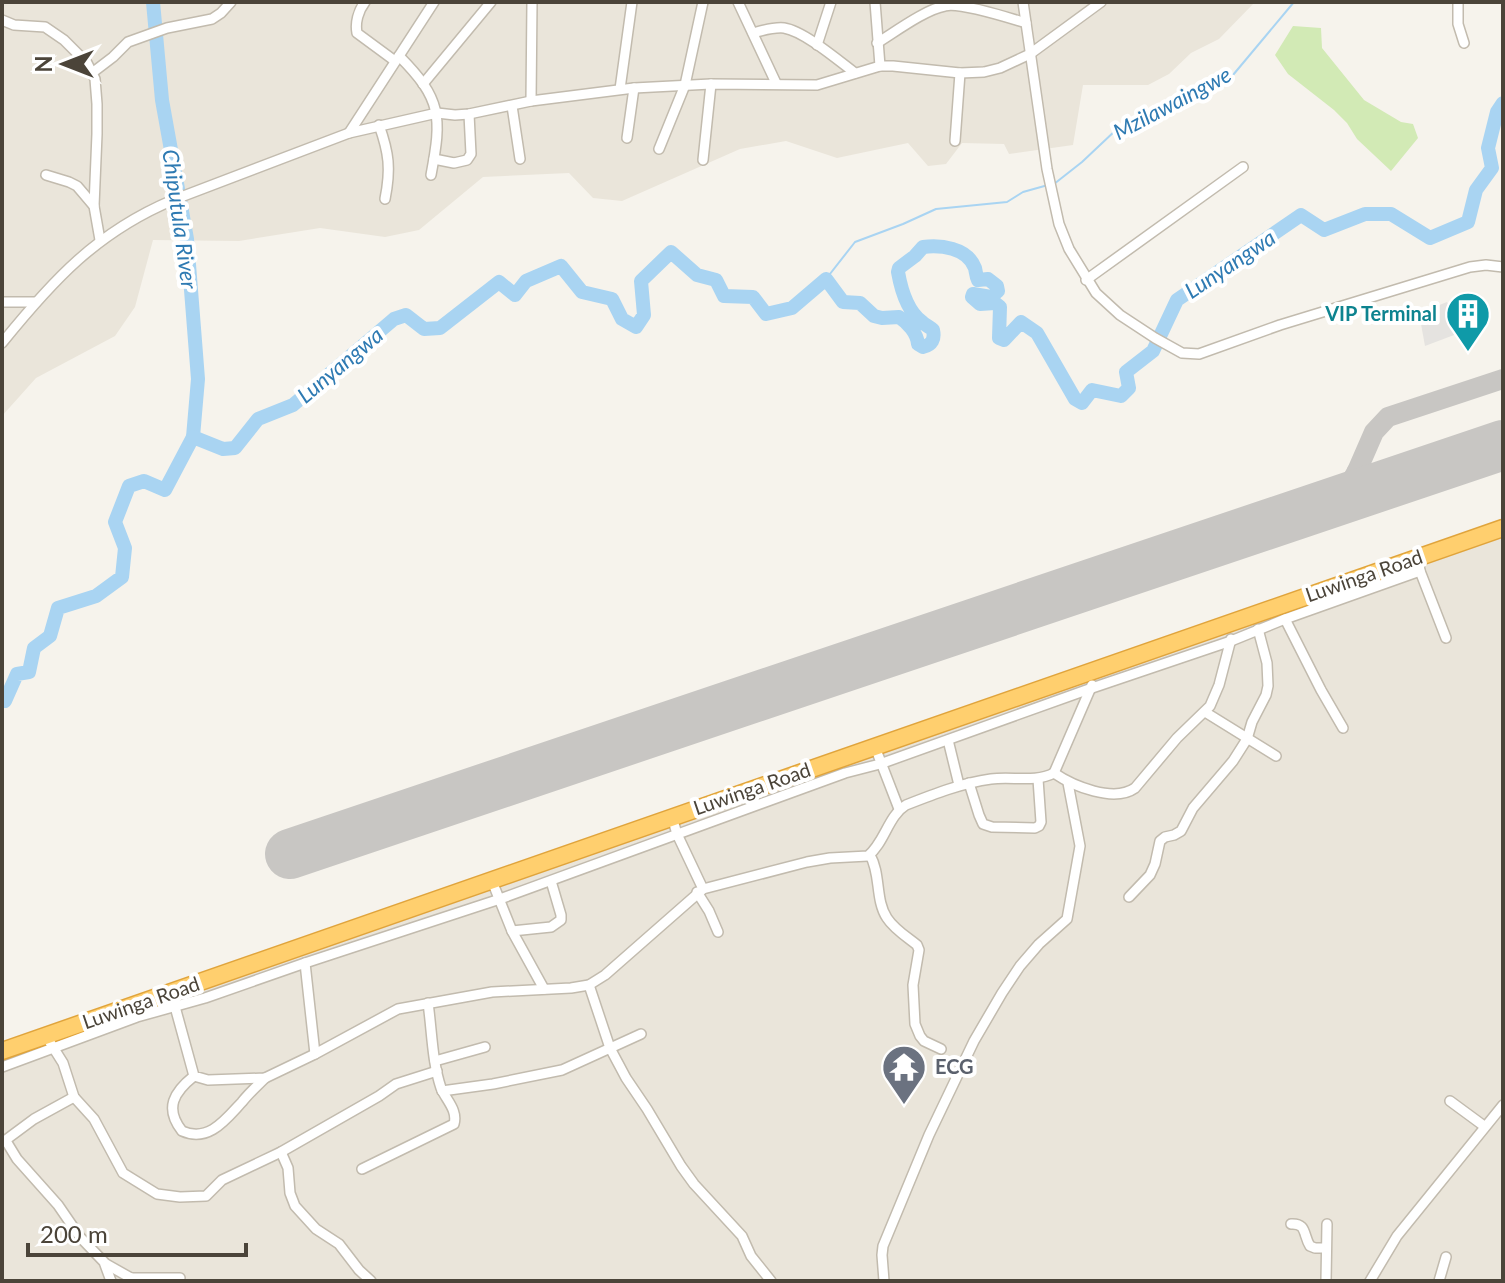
<svg xmlns="http://www.w3.org/2000/svg" width="1505" height="1283" font-family="Lato,sans-serif">
<rect width="100%" height="100%" fill="#f6f3ec"/>
<g fill="#eae5da">
<path d="M2,2H1255L1219,39L1191,53L1169,74L1148,85H1083L1073,145L1009,154L1004,144L962,143L946,164L928,166L908,143L837,158L786,141L740,149L622,201L593,198L569,173L483,177L419,230L385,237L320,228L239,241L153,240L135,307L115,336L36,378L2,416Z"/>
<path d="M1503,533V1281H2V1057Z"/>
</g>
<path fill="#d2eab5" d="M1293,26L1321,28L1322,48L1364,100L1401,122L1413,124L1418,138L1391,171L1357,139L1347,123L1334,110L1288,74L1275,55Z"/>
<path fill="#e5e3e0" d="M1447,302L1462,332L1425,346L1419,313Z"/>
<g fill="none" stroke-linecap="round" stroke-linejoin="round">
<g stroke="#a9d4f2" stroke-width="2">
<path d="M1054,184L1082,162L1117,129L1233,75L1294,2"/>
<path d="M826,279L855,242L903,224L936,209L1007,202L1023,192L1048,185"/>
</g>
<g stroke="#a9d4f2" stroke-width="14">
<path d="M153,2L162,100L187,239L198,379L193,437"/>
<path d="M2,700L5,701L17,674L29,672L34,648L50,636L58,608L96,596L122,577L125,548L115,522L129,486L144,481L165,490L193,437L223,449L235,448L258,419L293,405L394,319L406,315L424,329L440,328L499,282L515,295L526,281L561,266L582,292L612,299L622,319L636,327L644,315L641,281L671,252L697,275L716,280L724,296L753,297L766,314L792,308L826,279L843,302L860,303L874,316L882,318L899,317C908,323 917,333 918,344L923,347C932,345 935,339 933,330C930,327 925,325 922,322C907,311 901,289 898,272L899,268L915,256L923,247C940,245 967,247 975,268C976,272 976,276 978,280L988,279L997,286L998,291L991,297L973,294L972,297L980,304L995,303L1000,307L999,338L1004,340L1021,322L1037,333L1075,399L1082,403L1092,390L1121,396L1129,388L1126,372L1153,351L1177,300L1301,215L1324,230L1365,214H1391L1430,238L1468,222L1476,190L1492,168L1488,148L1497,112L1503,103"/>
</g>
<g stroke="#c8c6c3" stroke-width="20">
<path d="M1357,471L1366,481L1384,485"/>
<path d="M1340,500L1357,471L1374,432L1388,417L1503,379"/>
</g>
<path stroke="#c8c6c3" stroke-width="50" d="M290,854L1503,445"/>
<g stroke="#c2bbae" stroke-width="12">
<g id="street">
<path d="M365,2C358,11 355,23 357,33L395,61"/>
<path d="M738,2L776,83"/>
<path d="M875,2L880,66"/>
<path d="M1023,2L1047,169L1059,224L1069,249L1096,293L1120,315L1155,338L1182,353L1199,354L1280,325L1470,267L1486,265L1503,267"/>
<path d="M1458,2V24L1464,43"/>
<path d="M2,20L14,25L45,27L64,40L87,63L95,79L97,104V134L94,206"/>
<path d="M753,33C764,30 773,27 784,28C804,31 839,61 855,73"/>
<path d="M877,43C895,32 926,9 945,6C960,2 1009,18 1026,23"/>
<path d="M817,45L831,2"/>
<path d="M399,56C442,99 442,117 431,175"/>
<path d="M92,73L113,57L128,42L167,28L212,19L221,13L231,2"/>
<path d="M423,84L491,2"/>
<path d="M620,89L632,2"/>
<path d="M531,101L532,2"/>
<path d="M512,106L520,159"/>
<path d="M379,125C389,153 391,169 385,199"/>
<path d="M349,133L434,2"/>
<path d="M627,138L634,88"/>
<path d="M955,141L960,73"/>
<path d="M659,149L685,85L703,2"/>
<path d="M434,159L454,163L467,160L471,154L469,114"/>
<path d="M703,160L711,84"/>
<path d="M46,175L69,182L77,186L83,193L94,206L100,240"/>
<path d="M1086,280L1243,167"/>
<path d="M2,302H36"/>
<path d="M2,343C53,280 97,232 173,200L349,133L437,113L455,115L469,114L531,101L634,88L711,84L817,85L880,66H893L960,73L984,72L1000,68L1030,54L1101,2"/>
<path d="M1420,571L1446,638"/>
<path d="M1285,619L1321,690L1343,728"/>
<path d="M1205,712L1276,756"/>
<path d="M948,740L959,785"/>
<path d="M875,747L899,809"/>
<path d="M1054,773L1092,685"/>
<path d="M969,783L979,815L983,824L992,827L1035,828L1039,826L1041,822L1038,779"/>
<path d="M672,817L677,834L703,889"/>
<path d="M870,855C881,874 875,900 887,918C894,929 907,937 917,945L919,950L913,985L915,1024L920,1036L924,1041L941,1049"/>
<path d="M492,881L512,931L544,989"/>
<path d="M697,892L709,911L718,932"/>
<path d="M1129,897L1150,875L1155,864L1160,841L1165,837L1174,835L1181,831L1193,808L1233,761L1247,739L1252,722L1266,695L1268,686L1267,663L1258,629"/>
<path d="M512,931L551,927L561,920V915L551,881"/>
<path d="M305,963L315,1054"/>
<path d="M589,985L610,1048L626,1078L647,1109L681,1166L694,1184L742,1236L751,1256L771,1281"/>
<path d="M174,1003L194,1076L208,1080L265,1078L315,1054L398,1009L492,992L571,988L589,985L605,975L703,889L807,862L830,858L868,856C885,842 888,816 906,805C934,794 962,783 991,779C1012,776 1035,783 1054,773C1073,786 1114,803 1135,788L1177,738L1210,706L1219,685L1231,639"/>
<path d="M46,1036L63,1063L74,1097L94,1119L123,1173L157,1194L180,1197L206,1196L222,1180L281,1152L379,1096L396,1084L437,1071"/>
<path d="M435,1061L485,1047"/>
<path d="M2,1067L137,1017L205,998L305,963L500,899L845,773L880,764L1092,688L1231,641L1285,619L1420,571L1418,557"/>
<path d="M194,1076C174,1092 164,1108 182,1131C209,1143 226,1119 242,1102C249,1093 257,1086 265,1078"/>
<path d="M442,1091L493,1084L562,1070L641,1034"/>
<path d="M1450,1101L1484,1126"/>
<path d="M6,1141L17,1159L58,1205L80,1237L104,1262L111,1281"/>
<path d="M3,1142L34,1119L74,1097"/>
<path d="M281,1152L288,1168L290,1193L295,1206L316,1229L339,1244L359,1270L371,1281"/>
<path d="M362,1169L454,1124C458,1110 446,1100 441,1088C432,1061 432,1031 428,1003"/>
<path d="M1291,1224C1307,1223 1303,1235 1310,1246L1315,1248H1326"/>
<path d="M106,1264L131,1278"/>
<path d="M129,1281L131,1278H180"/>
<path d="M884,1281L882,1255L883,1246L929,1135L974,1041L1002,993L1020,966L1039,944L1067,919L1080,846L1068,783"/>
<path d="M1326,1281L1327,1224"/>
<path d="M1370,1281L1397,1236L1503,1105"/>
<path d="M1439,1281L1446,1257"/>
</g>
</g>
<g stroke="#e0a43c" stroke-width="19">
<path id="highway" d="M2,1051L1503,528"/>
</g>
<use href="#street" stroke="#fff" stroke-width="9"/>
<use href="#highway" stroke="#ffcf6e" stroke-width="16"/>
</g>
<defs>
<g id="building-pin" transform="scale(2.3)"><path d="M0 17L-7.5 6A9.5 9.5 0 1 1 7.5 6Z" fill="#0f9aa8" stroke="#fff"/><path d="M-4-6H4V6H1V3H-1V6H-4ZM-2.5-4.3h1.7v1.8h-1.7ZM.8-4.3h1.7v1.8H.8ZM-2.5-1h1.7V.8h-1.7ZM.8-1h1.7V.8H.8Z" fill="#fff"/></g>
<g id="temple-pin" transform="scale(2.3)"><path d="M0 17L-7.5 6A9.5 9.5 0 1 1 7.5 6Z" fill="#6b7280" stroke="#fff"/><path d="M0-6L5-2H3V0L6.5 2.5H4V6H1.5V3h-3V6H-4V2.5H-6.5L-3 0V-2H-5Z" fill="#fff"/></g>
</defs>
<g fill-rule="evenodd">
<use href="#building-pin" x="1468" y="314"/>
<use href="#temple-pin" x="904" y="1067"/>
</g>
<g text-anchor="middle" stroke-width="8" stroke-linejoin="round" paint-order="stroke">
<g font-size="20" font-weight="bold" fill="#0d838f" stroke="#fff" text-anchor="end">
<text x="1437" y="321">VIP Terminal</text>
</g>
<g font-size="20" fill="#4b4439" stroke="#fff">
<text transform="translate(1364 576) rotate(-19)" y="7">Luwinga Road</text>
<text transform="translate(752 789) rotate(-19)" y="7">Luwinga Road</text>
<text transform="translate(141 1003) rotate(-19)" y="7">Luwinga Road</text>
</g>
<g font-size="20" font-weight="bold" fill="#5b616d" stroke="#fff" text-anchor="start">
<text x="935" y="1074">ECG</text>
</g>
<g font-size="22" font-style="italic" fill="#2e7ab2" stroke="#fff">
<text transform="translate(1172 103) rotate(-28)" y="8">Mzilawaingwe</text>
<text transform="translate(180 219) rotate(82)" y="8">Chiputula River</text>
<text transform="translate(1230 264) rotate(-34)" y="8">Lunyangwa</text>
<text transform="translate(340 365) rotate(-40)" y="8">Lunyangwa</text>
</g>
</g>
<rect width="1505" height="1283" fill="none" stroke="#4b4439" stroke-width="8"/>
<g transform="translate(64 64) rotate(270)" stroke="#ffffff" stroke-width="6" paint-order="stroke">
<path d="M0-6L14 30L0 20L-14 30Z" fill="#4b4439"/>
<text y="-12" font-size="22" font-weight="bold" text-anchor="middle" fill="#4b4439">N</text>
</g>
<path d="M28 1243v12h218v-12" fill="none" stroke="#4b4439" stroke-width="4"/>
<text x="40" y="1243" font-size="24" fill="#4b4439" stroke="#ffffff" stroke-width="6" paint-order="stroke">200 m</text>
</svg>
